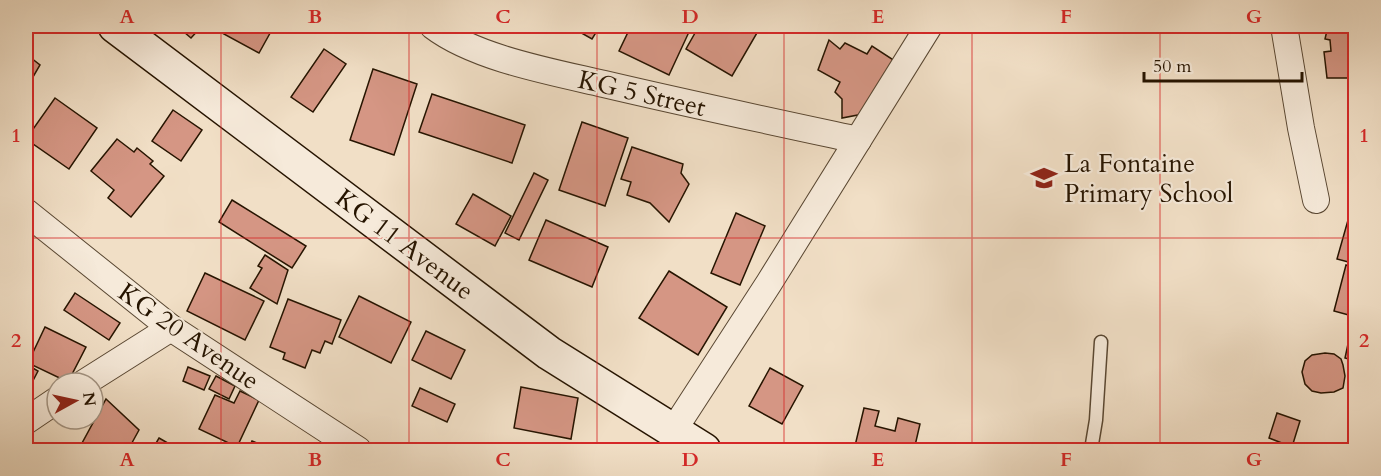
<svg xmlns="http://www.w3.org/2000/svg" width="1381" height="476" font-family="Cardo,serif">
<rect width="100%" height="100%" fill="#f1dfc6"/>
<filter id="stains"><feTurbulence type="fractalNoise" baseFrequency=".00333" numOctaves="4"/><feColorMatrix values="0 0 0 0 .2 0 0 0 0 .09 0 0 0 0 .02 0 0 0 .5 -.17"/></filter>
<radialGradient id="worn" r=".72"><stop offset=".6" stop-color="#630" stop-opacity="0"/><stop offset="1" stop-color="#630" stop-opacity=".3"/></radialGradient>
<g fill="#d59684" stroke="#261400" stroke-width="1.5">
<path d="M177,26H202L191,38Z"/>
<path d="M226,26H274L259,53L222,33Z"/>
<path d="M569,26H600L592,39Z"/>
<path d="M631,26H675L689,32L669,75L619,51Z"/>
<path d="M699,26H761L732,76L686,49Z"/>
<path d="M1328,26H1351L1356,31V78H1327L1324,52L1331,51L1330,40L1325,39Z"/>
<path d="M829,40L840,49L845,43L867,54L872,46L895,61L868,113L842,118V99L835,92L840,82L818,70Z"/>
<path d="M324,49L346,64L313,112L291,97Z"/>
<path d="M26,54L40,65L26,89Z"/>
<path d="M373,69L417,84L394,155L350,140Z"/>
<path d="M432,94L525,125L512,163L419,132Z"/>
<path d="M55,98L97,128L69,169L26,139Z"/>
<path d="M173,110L202,130L181,161L152,141Z"/>
<path d="M1352,111H1356V130H1355Z"/>
<path d="M582,122L628,138L605,206L559,190Z"/>
<path d="M1356,136V157H1353L1351,137Z"/>
<path d="M117,139L134,152L137,148L153,161L150,164L164,176L131,217L108,198L114,190L91,171Z"/>
<path d="M632,147L683,164L681,173L689,184L669,222L650,203L627,195L631,182L621,179Z"/>
<path d="M534,173L548,180L519,240L505,233Z"/>
<path d="M473,194L511,216L495,246L456,224Z"/>
<path d="M232,200L306,246L292,268L219,222Z"/>
<path d="M736,213L765,226L740,285L711,273Z"/>
<path d="M1350,213L1356,214V264L1337,259Z"/>
<path d="M546,220L608,247L592,287L529,260Z"/>
<path d="M265,255L288,270L277,304L250,288L262,268L258,266Z"/>
<path d="M1346,265L1356,268V317L1334,311Z"/>
<path d="M669,271L727,307L698,355L639,318Z"/>
<path d="M205,273L264,301L245,340L187,311Z"/>
<path d="M75,293L120,323L109,340L64,310Z"/>
<path d="M359,296L411,322L391,363L339,337Z"/>
<path d="M288,299L341,320L332,344L325,341L320,353L312,350L305,368L283,359L285,353L270,347Z"/>
<path d="M45,327L86,347L68,382L28,363Z"/>
<path d="M426,331L465,350L451,379L412,360Z"/>
<path d="M1348,344L1356,346V361L1345,358Z"/>
<path d="M1325,353L1334,354L1341,359L1343,365L1345,376L1343,388L1334,392L1321,393L1312,391L1305,384L1302,372L1305,361L1312,355Z"/>
<path d="M26,364L38,371L26,394Z"/>
<path d="M188,367L210,376L204,390L183,381Z"/>
<path d="M770,368L803,386L782,424L749,406Z"/>
<path d="M216,376L235,386L229,399L209,389Z"/>
<path d="M521,387L578,398L571,439L514,428Z"/>
<path d="M420,388L455,404L447,422L412,406Z"/>
<path d="M240,391L259,400L237,447L199,429L215,395L234,403Z"/>
<path d="M106,399L139,430L128,450H91L81,445Z"/>
<path d="M864,408L879,411L875,426L895,431L898,418L920,424L914,450H854Z"/>
<path d="M1277,413L1300,421L1292,447L1269,438Z"/>
<path d="M159,438L180,450H152Z"/>
<path d="M252,441L275,450H248Z"/>
<path d="M558,443L578,448L577,450H556Z"/>
</g>
<g fill="none" stroke-linecap="round" stroke-linejoin="round">
<g stroke="#594732" stroke-width="15">
<path id="lane" d="M1091,450L1096,420L1101,342"/>
</g>
<g stroke="#594732" stroke-width="28">
<g id="street">
<path d="M433,26C475,58 552,72 604,84C689,104 774,122 858,140"/>
<path d="M1284,26L1301,128L1316,200"/>
<path d="M26,212L171,328L358,450"/>
<path d="M84,383L171,328"/>
<path d="M26,421L57,400"/>
<path d="M673,431L769,283L929,26"/>
</g>
</g>
<g stroke="#261400" stroke-width="36">
<path id="secondary" d="M115,26L549,353L704,450"/>
</g>
<use href="#lane" stroke="#f6eada" stroke-width="12"/>
<use href="#street" stroke="#f6eada" stroke-width="26"/>
<use href="#secondary" stroke="#f6eada" stroke-width="33"/>
</g>
<path fill="none" stroke="#d62828" stroke-width="1.5" stroke-opacity="0.55" d="M221,26V450M409,26V450M597,26V450M784,26V450M972,26V450M1160,26V450M26,238H1356"/>
<defs>
<g id="school-bare" transform="scale(2.07)"><path d="M0-5L7-2L0 1L-7-2ZM-4 1L0 2.5L4 1V4Q0 6-4 4Z" fill="#8f2418" stroke="#f6eada" stroke-width="2.5" paint-order="stroke"/></g>
</defs>
<g fill-rule="evenodd">
<use href="#school-bare" x="1044" y="178"/>
</g>
<g text-anchor="middle" stroke-width="4.5" stroke-linejoin="round" paint-order="stroke">
<g font-size="26" fill="#261400" stroke="#f6eada">
<text transform="translate(642 93) rotate(13)" y="9">KG 5 Street</text>
<text transform="translate(405 244) rotate(37)" y="9">KG 11 Avenue</text>
<text transform="translate(189 336) rotate(35)" y="9">KG 20 Avenue</text>
</g>
<g font-size="26" fill="#261400" stroke="#f6eada" text-anchor="start">
<text x="1064" y="172">La Fontaine<tspan x="1064" dy="30">Primary School</tspan></text>
</g>
</g>
<rect width="1381" height="476" fill="none" stroke="#f1dfc6" stroke-width="66"/>
<g transform="translate(75 401) rotate(82)"><circle r="28" fill="#f6eada" stroke="#a39483" stroke-width="1.5"/>
<path d="M0-4.5L10 22L0 15L-10 22Z" fill="#8f2418"/>
<text y="-9" font-size="16" font-weight="bold" text-anchor="middle" fill="#261400">N</text>
</g>
<path d="M1144 72v9h158v-9" fill="none" stroke="#261400" stroke-width="3"/>
<text x="1153" y="72" font-size="18" fill="#261400" stroke="#f6eada" stroke-width="4.5" paint-order="stroke">50 m</text>
<rect x="33" y="33" width="1315" height="410" fill="none" stroke="#d62828" stroke-width="2"/>
<g font-size="20" text-anchor="middle" font-weight="bold" fill="#d62828">
<text x="127" y="23">A</text>
<text x="315" y="23">B</text>
<text x="503" y="23">C</text>
<text x="690" y="23">D</text>
<text x="878" y="23">E</text>
<text x="1066" y="23">F</text>
<text x="1254" y="23">G</text>
<text x="16" y="142">1</text>
<text x="1364" y="142">1</text>
<text x="16" y="347">2</text>
<text x="1364" y="347">2</text>
<text x="127" y="466">A</text>
<text x="315" y="466">B</text>
<text x="503" y="466">C</text>
<text x="690" y="466">D</text>
<text x="878" y="466">E</text>
<text x="1066" y="466">F</text>
<text x="1254" y="466">G</text>
</g>
<rect width="100%" height="100%" filter="url(#stains)"/>
<rect width="100%" height="100%" fill="url(#worn)"/>
</svg>
